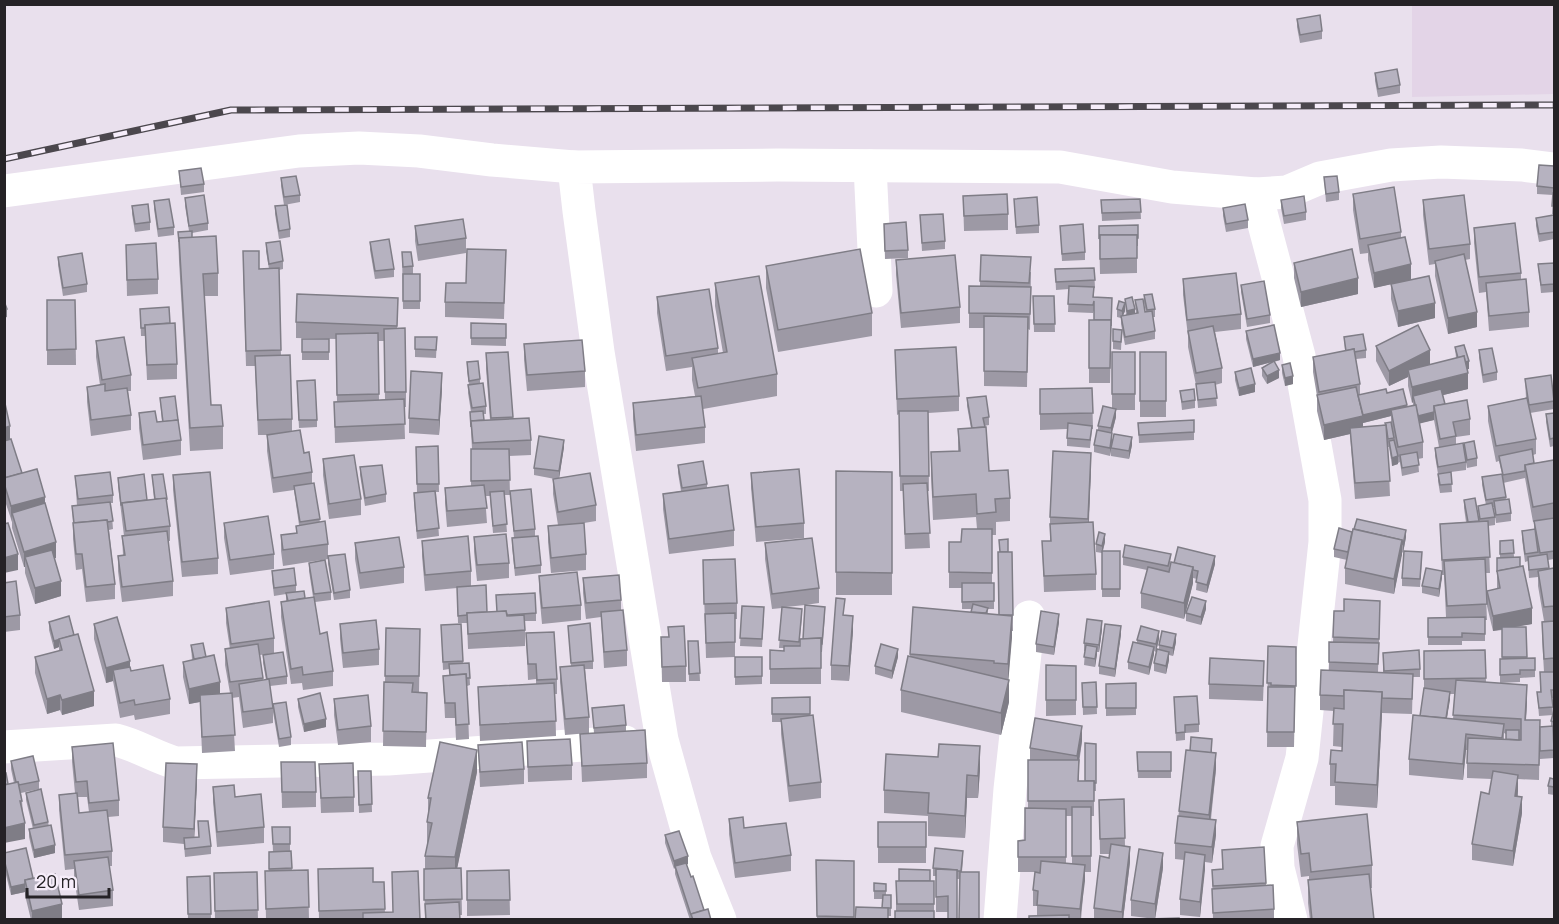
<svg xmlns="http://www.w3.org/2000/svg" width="1559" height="924" font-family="Manrope,sans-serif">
<rect width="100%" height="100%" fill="#e9e0ed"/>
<path fill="#e3d4e7" d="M1412,5H1554V94L1412,97Z"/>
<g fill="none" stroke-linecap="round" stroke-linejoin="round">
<g stroke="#fff" stroke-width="33">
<path d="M870,166L876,291"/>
<path d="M4,191L299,151L359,148L419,151L492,160L574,167"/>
<path d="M1256,194L1299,356L1325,500V542L1302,758L1277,846L1278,868L1291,920"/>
<path d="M4,747L116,740C137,745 155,757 176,763L388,759L625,742"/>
<path d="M720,920L695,858L662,740L598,352L579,211L574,167L777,165L1060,167L1172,187L1256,194L1287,192L1320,178L1391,165L1441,162L1522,165L1554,169"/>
<path d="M1000,920L1010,789L1029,617"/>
</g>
<g stroke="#4b474d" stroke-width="7">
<path id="rail" d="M4,159L231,110L1554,105"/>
</g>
<use href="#rail" stroke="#f6edfa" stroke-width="4.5" stroke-dasharray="14" stroke-linecap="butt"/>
</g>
<g fill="#9d99a5" fill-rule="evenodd">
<path d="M1297,19L1322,31V39L1300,43L1297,27Z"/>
<path d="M1375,73L1400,85V93L1378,97L1375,81Z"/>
<path d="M1554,166V214H1552L1553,195L1537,194V186Z"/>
<path d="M179,171L204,184V192L181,195Z"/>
<path d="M1324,177L1339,192V200L1326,202Z"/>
<path d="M281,178L300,195V202L284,205L281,186Z"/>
<path d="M1353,194L1401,232V237L1411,280L1435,318L1398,327L1391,299V284L1374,288L1368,260V253L1360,254L1353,210Z"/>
<path d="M963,196L1008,214V230L964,231Z"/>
<path d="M185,198L208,223V230L192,233V238L218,273V296H204L211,405L223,426V449L190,451L179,261L178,232L189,231L185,206Z"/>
<path d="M1014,199L1039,225V233L1016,234Z"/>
<path d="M1140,199L1141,219L1102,221L1101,200Z"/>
<path d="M1281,200L1306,212V220L1284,224L1281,208Z"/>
<path d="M1423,200L1470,244V259L1465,260L1477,327L1448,334L1435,276V264L1429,265L1423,215Z"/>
<path d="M154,201L174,227V235L158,237L154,209Z"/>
<path d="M132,206L150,222V230L135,232L132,214Z"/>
<path d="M275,206L290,229V237L279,239L275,214Z"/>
<path d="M1223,208L1248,220V228L1226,232L1223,216Z"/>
<path d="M920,215L945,241V249L922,251Z"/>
<path d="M1554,215V239L1539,242L1536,226V218Z"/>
<path d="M884,224L908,250V258L885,259Z"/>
<path d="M1138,225V246H1137V273L1100,274L1099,226Z"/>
<path d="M415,226L466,238V253L418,261L415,241Z"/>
<path d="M1060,226L1085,252V260L1062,261Z"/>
<path d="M1474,228L1521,273V280L1529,312V327L1489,331L1486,292L1479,293L1474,243Z"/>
<path d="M370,242L394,269V277L375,279L370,250Z"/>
<path d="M266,243L283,261V269L279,270L281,356L292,419V432L304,453L312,472V483L320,522L328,544V559L283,566L281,551V535L296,533V526L299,525L294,490L273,493L267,451V435H270H258L255,366H246L243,267L259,269H269L266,251Z"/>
<path d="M126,245L158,279V294L127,296Z"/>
<path d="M506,250L504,319L445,317V302L466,283Z"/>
<path d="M402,252L413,266V274H420V309H403Z"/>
<path d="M58,257L87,284V292L63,296L58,265Z"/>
<path d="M896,260L960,307V323L901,328L896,275Z"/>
<path d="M1294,263L1358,294L1301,307L1294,278Z"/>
<path d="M1554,263V292L1541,293L1538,264Z"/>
<path d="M766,266L872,313V336L778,352L766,288Z"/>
<path d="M1094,268L1095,288H1094V297L1112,298L1110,383H1089V320H1094V310L1093,313L1068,312L1069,289L1056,290L1055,269Z"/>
<path d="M1031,272L1030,330L1028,329L1027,387L984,386V328H969V286H980V281Z"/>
<path d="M1183,279L1241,314V329L1215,332L1222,368V383L1215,385L1217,406L1198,408L1196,385L1188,347V336L1183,295Z"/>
<path d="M715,283L777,374V396L703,409L705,427V443L636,451L633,419V403L695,396L692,380V367L666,371L657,313V297L718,348V353H723L715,306Z"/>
<path d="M1241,285L1270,315V323L1247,327L1241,292Z"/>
<path d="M1144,295L1155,309V317H1153L1155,331V339L1125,345L1121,324V318L1117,317V309L1125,311L1123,316L1126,315L1125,299L1135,314H1136L1135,300L1146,312L1144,303Z"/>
<path d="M1033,296H1054L1055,332H1034Z"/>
<path d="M398,298L397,329L406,392V407H404L405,439L335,443L334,402H337L336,339L296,338V322ZM378,341H384L385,399L379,400Z"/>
<path d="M47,300H75L76,365H47Z"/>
<path d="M140,309L170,323L177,364V379L147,380L145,336H141Z"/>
<path d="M471,323L506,324V346L471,345Z"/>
<path d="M1113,329L1122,330L1121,350L1113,349Z"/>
<path d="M1246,331L1280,360L1274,362L1279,378L1267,384L1262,376V368L1272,362L1253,367L1246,339Z"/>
<path d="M415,337H437L436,358L415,357Z"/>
<path d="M1344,337L1366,350V358L1356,359L1360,384V395L1387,393L1407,407L1413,406V402L1412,403L1408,386V377L1389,386L1376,361V346L1430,365L1456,358L1455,347L1469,369H1467L1468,389L1443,395L1445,404L1470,419V435L1456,437V444L1466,462V470L1451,472L1452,492L1440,493L1438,481V474L1435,456V448L1439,447L1434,420L1419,423L1423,442V458L1418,459L1419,472L1402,476L1400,462L1398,463V460V464L1392,466L1389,447H1388L1390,496L1355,499L1350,434L1324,440L1317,411V396L1313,372V357L1345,351ZM1391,416V424L1363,427V423Z"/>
<rect x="302" y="339" width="27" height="21"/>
<path d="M96,341L131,375V391H128L131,415V430L91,436L87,402V387L100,385L96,357Z"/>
<path d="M524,344L585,371V387L527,391L524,360Z"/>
<path d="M895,350L959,396V411L928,413L929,491H927L930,548L905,549L903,491H900L899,414L897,415Z"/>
<path d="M1479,350L1497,372V380L1483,383L1479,358Z"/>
<path d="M508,352L513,419L531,440V455L509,456L510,495H504L507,532L493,533L490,496H485L487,523L447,527L445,503V488L471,486V449H472L470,412H471L468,393L469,385L467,370V362L480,379V383L486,406V414H483L484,420H490L486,369V353Z"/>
<path d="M1112,352H1135V410H1116V417L1112,433V441L1110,456L1094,452V445L1098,431V426L1112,408Z"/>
<rect x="1140" y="352" width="26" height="65"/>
<path d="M1282,365L1293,384L1285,386L1282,373Z"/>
<path d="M1235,372L1255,392L1239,396L1235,380Z"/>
<path d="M1525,379L1554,399V409L1530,413L1536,439V454L1533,455L1534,463L1554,460V559L1548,560L1549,569L1554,568V698H1552L1553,715L1539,716L1537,692H1540V672H1544L1542,637V622L1544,621L1538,586V577L1529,578L1528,561L1525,562L1522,539V531L1534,529V522H1533L1525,478L1503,483L1506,499L1511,513V521L1496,523L1494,507H1493L1495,517V525L1488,526L1490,573H1485L1487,620H1485V641H1462V645H1428V618L1446,617L1444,575H1442L1439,597L1422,593V586L1442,571L1440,524L1466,522L1464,508V500L1475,498L1479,522L1478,506L1486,505L1482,485V477L1502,474L1499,461L1496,462L1488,421V406L1526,398Z"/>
<path d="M297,388L317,420V427L299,428Z"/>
<path d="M442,388L439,435L409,433V418Z"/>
<path d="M1092,388L1093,429H1092L1090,448L1067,446V429L1040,430V389Z"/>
<path d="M1180,391L1195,400V408L1182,410Z"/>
<path d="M160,398L181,440V455L143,460L139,428V413L157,422H162Z"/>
<path d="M967,398L989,417V425L984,426L989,471L1010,498V521L996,522V535H992V583H994V609H988V614H999L1008,552H1012L1013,631H1012L1008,680L1009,702L1001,735L901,712V690L910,656L913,607L971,612L972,609H962V588H949V542H961L977,529L976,517L933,520L931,474V452L958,451V429L971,428L967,406Z"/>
<path d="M4,399L10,440L22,473L45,505L56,558H54L61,596L35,604L25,573V567H24L12,528V522L4,498Z"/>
<path d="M1554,413V446L1550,447L1546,422V414Z"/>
<path d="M1138,423L1194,432V440L1139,443Z"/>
<path d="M1464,443L1477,458V466L1467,468L1464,451Z"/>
<path d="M1132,445L1129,459L1111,456V448Z"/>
<path d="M438,446L439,492H436L439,536L417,539L414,501V493L417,492L416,447Z"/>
<path d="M564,447L559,478L596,505V521L584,523L586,554V570L551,573L548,542V526L558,525L553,494V479H555L534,475V468Z"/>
<path d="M323,459L361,499V515L329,519L323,475Z"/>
<path d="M678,465L707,484V487L734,530V546L669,554L663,509V494L681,491L678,473Z"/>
<path d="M360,467L386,494V502L365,506L360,475Z"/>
<path d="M1091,468L1089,522L1096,574V590L1044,592L1042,541H1050V517Z"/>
<path d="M836,471L892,472V595H836Z"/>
<path d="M751,473L804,523V538L756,542L751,488Z"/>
<path d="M152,475L170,526V541H168L173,581V596L122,602L118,571V556L123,555L122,536H124L118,486V478L147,500L154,499Z"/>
<path d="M173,475L218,558V574L182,577L173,490Z"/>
<path d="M75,476L113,495V503H111L113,529L109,530L115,584V599L86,602L82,569L76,570L73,539V523L72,506H77Z"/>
<path d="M510,491L535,529V536L541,565V573L515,576L512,546V538H514Z"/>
<path d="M224,523L274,554V569L230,575L224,538Z"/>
<path d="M1352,532L1406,537L1403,553L1402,552L1394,594L1345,584V568L1347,560L1334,557V549Z"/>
<path d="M474,537L509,563V578L477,581L474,552Z"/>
<path d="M1513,540L1514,557L1520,567L1532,624L1514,627H1526L1527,658H1535V677L1520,678V682L1500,683V659H1502V630L1493,631L1487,606V591L1497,589V558H1500V541Z"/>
<path d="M422,541L471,571V586L487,612L536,613V621H525V646L468,649L467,623H458L457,588L425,591L422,556Z"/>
<path d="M1105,542L1103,551H1120V597H1102V552V553L1096,552V544Z"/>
<path d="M355,543L404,567V583L360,589L355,559Z"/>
<path d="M765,543L819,588V603L805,605L825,615L822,652H821V684H770V650L784,651V648H779L782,608L772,609L765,559ZM805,605L803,639L799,646L802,617L786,607Z"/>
<path d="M1171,554L1169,572L1215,564L1207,593L1196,590L1197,579L1193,578V583L1184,619L1141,608V593L1147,570L1123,565V557Z"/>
<path d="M328,556L350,590V598L334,600L328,564Z"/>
<path d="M703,560L737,603V619H735V657H762V684L735,685V657L706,658Z"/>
<path d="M1422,560L1420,587L1402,586V578Z"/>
<path d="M309,563L331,592V600L315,602L320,634L333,671V686L303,690L302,683L291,684L281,617V602L286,601V594L274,596L272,579V571L296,585V592L305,598L313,597L309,571Z"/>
<path d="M539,576L581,605V620L542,624L539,591Z"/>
<path d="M583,578L621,600V610L627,650V666L604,668L601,617L586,619L583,593Z"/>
<path d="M4,583L20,615V630L4,632Z"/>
<path d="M742,606L764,615L762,647L740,646Z"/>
<path d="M226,608L274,638V653L260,655L263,680H266L263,663V655L287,676V684L270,686L273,708V723L243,728L239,697L232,698L235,751L202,753L200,702L189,704L183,677V662L192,660L191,645L206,657L220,694L230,693L225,665V649H230L226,623Z"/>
<path d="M1206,609L1201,625L1186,621V613Z"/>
<path d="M1334,611L1380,616L1378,672L1383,673V653L1420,669V677H1413L1412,714L1382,713L1377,808L1335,805V786H1330V764L1342,751V747L1333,746L1334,711L1320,710V695L1329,670V662L1333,642Z"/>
<path d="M845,615L853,631L849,681L831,680V665Z"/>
<path d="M69,616L94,706L62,715L60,710L47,714L35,673V657L59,651V647L54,649L49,630V622Z"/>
<path d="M1059,622L1054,655L1036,652V644Z"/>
<path d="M94,624L130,667L131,671L170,699V714L135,720L134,715L120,718L113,681L106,683L94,639Z"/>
<path d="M340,624L379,649V665L343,668L340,639Z"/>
<path d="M461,624L463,663H469L470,685L467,686L469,739L456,740L455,718H445L443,676L450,675L449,669L443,670L441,625Z"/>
<path d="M568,626L593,661V669H585L589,717V733L565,735L560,682V667L571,666Z"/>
<path d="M386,628L420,629L419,692H413L427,693L426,747L383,746L384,682H385Z"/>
<path d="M1102,629L1099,652H1097L1095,667L1084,665L1085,651H1084V643Z"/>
<path d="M526,633L557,679V694H555L556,736L480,741L478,687L536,684V679L528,680Z"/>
<path d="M1121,634L1115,677L1099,674V666Z"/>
<path d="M661,637L686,666V682H662Z"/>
<path d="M1159,639L1156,652L1154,651L1149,675L1128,669V662L1137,643V640Z"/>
<path d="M688,641H698L700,681H689Z"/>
<path d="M1176,642L1173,656L1169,655V660L1166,674L1154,671V663L1159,649V645Z"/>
<path d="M1268,646L1296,647L1294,747H1267Z"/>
<path d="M1485,650L1486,682L1527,701L1526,720H1540L1539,780L1518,779V796L1522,813L1513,866L1472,860V844L1489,794L1492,779L1467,778V750H1466L1463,780L1409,775V759L1420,716L1424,688V651ZM1450,694H1455L1453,719L1447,718ZM1504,733L1506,734V739H1504Z"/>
<path d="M898,657L892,679L875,674V666Z"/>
<path d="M1046,665L1076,666V715L1046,716Z"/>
<path d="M1264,676L1263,701L1209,699V684Z"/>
<path d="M1096,682L1097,714L1083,715L1082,683Z"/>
<path d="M1136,683V715L1106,716V684Z"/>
<path d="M810,697V716L821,782V798L789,802L781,734V722H772V698Z"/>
<path d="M1174,697L1199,724V732L1185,733V740L1176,741Z"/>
<path d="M298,699L326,727L304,732L298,707Z"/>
<path d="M334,699L371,726V742L338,745L334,715Z"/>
<path d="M273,704L291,737V745L279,747L273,712Z"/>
<path d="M592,708L626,725V731L647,763V778L582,782L580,734L594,733Z"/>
<path d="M1554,710V758L1540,759V727L1551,726V721Z"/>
<path d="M527,741L572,765V780L528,782Z"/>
<path d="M1082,741L1079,764V781H1085L1096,744V791H1094V816H1091V872H1085L1081,920H1029L1037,916V906H1033V890L1035,872H1018V841L1025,840L1028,808V760H1030V748ZM1066,816H1072V864L1066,863Z"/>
<path d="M478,745L524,769V784L480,787Z"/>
<path d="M72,747L119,800V816L108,817L112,851V866H109L113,890V906L79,910L74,877V869L65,870L59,810V795L75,793L72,762ZM78,797H87L89,812L79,813Z"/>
<path d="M1212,747V753L1216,769L1211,819L1216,835L1212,863L1205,862L1200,917L1180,915V899L1184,860L1175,859V843L1179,811L1190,751Z"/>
<path d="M1137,752H1171V778H1138Z"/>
<path d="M11,761L39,781V789L21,793L22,801L25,839L8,784L14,783L11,769Z"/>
<path d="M281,762L316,792V807L282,808Z"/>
<path d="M319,764L354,797V812L321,813Z"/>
<path d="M980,769L978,798H967L965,838L928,836V816L884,813V790Z"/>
<path d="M358,771H371L372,812L359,813Z"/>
<path d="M477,772L457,868H461L462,915H460V920H425L424,869H425V856L428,844H427V822L428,814V798Z"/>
<path d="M1554,779V795L1548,794V786Z"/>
<path d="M197,780L194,837H199L198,821L211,846V854L185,857L184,844L163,842V827Z"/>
<path d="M213,787L235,797L264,827V843L217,847L213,802Z"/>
<path d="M26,793L48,822L55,853L34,858L29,837V829H33L26,800Z"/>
<path d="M1124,799L1125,846L1130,862L1123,920H1094V908L1110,854H1100L1099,800Z"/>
<path d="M729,819L791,855V871L735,878L729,834Z"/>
<rect x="878" y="822" width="48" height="41"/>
<path d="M1297,822L1372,865V888H1370L1374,920H1310L1308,903V880H1309V876L1301,877L1297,844Z"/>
<path d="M272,827H290V851H291L292,870H308L309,920H266L265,871H269V852H273Z"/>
<path d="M665,835L688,864L686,865L704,910L711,920H690L675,874V868L674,869L665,843Z"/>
<path d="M1264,847L1266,885L1274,909V920H1213L1212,870L1222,869V850Z"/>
<path d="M4,853L33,878L62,919L31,920L25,895V892L11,895L4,867Z"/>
<path d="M963,859L962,872L960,879H957L948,912H936V876H933V868Z"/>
<path d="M816,860L854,861V920H817Z"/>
<path d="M1163,868L1155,919L1131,916V900Z"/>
<path d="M318,869L373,882H384L385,913L420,920H319Z"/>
<path d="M509,870L510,915L467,916V871Z"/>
<path d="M257,872L258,920H215L214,873Z"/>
<path d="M210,876L211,920H188L187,877Z"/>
<rect x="896" y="881" width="38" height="30"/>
<path d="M874,883L886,884V895H891V916H888L882,908L883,899H874Z"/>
</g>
<g fill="#7f7d86">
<path d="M1411,264V280L1374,288V273Z"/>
<path d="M1358,278V294L1301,307V292Z"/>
<path d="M1125,303V311L1122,318V311Z"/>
<path d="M1435,303V318L1398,327V311Z"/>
<path d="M7,309V317L4,318V310Z"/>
<path d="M1135,309V317L1127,319V311Z"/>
<path d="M1477,312V327L1448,334V318Z"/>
<path d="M1430,350V365L1408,370V377L1389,386V371Z"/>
<path d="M1280,353V360L1253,367V359Z"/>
<path d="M1469,361V369L1459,371V363Z"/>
<path d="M1279,370V378L1267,384V376Z"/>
<path d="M442,373V388L439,435V420Z"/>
<path d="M1468,373V389L1415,402L1413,396V402L1412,403V387Z"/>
<path d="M1293,376V384L1285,386V378Z"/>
<path d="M1255,384V392L1239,396V388Z"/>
<path d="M1407,405V413L1391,410V416L1363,423V432L1350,428V434L1324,440V425L1362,415Z"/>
<path d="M1116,409V417L1111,436V428Z"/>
<path d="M1434,412V420L1418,424V416Z"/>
<path d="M10,426V442L4,443V428Z"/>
<path d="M1112,433V441L1110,456V448Z"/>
<path d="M1132,437V445L1129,459V451Z"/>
<path d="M564,440V447L559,479V471Z"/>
<path d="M1091,453V468L1088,535V519Z"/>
<path d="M1398,456V464L1392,466V458Z"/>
<path d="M45,497V512L12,513L11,522V506Z"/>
<path d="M1406,530V537L1403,553V545Z"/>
<path d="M1105,534V542L1102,553V546Z"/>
<path d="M1402,540V555L1394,594V579Z"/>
<path d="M56,542V558L28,566L25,557V567H24V552Z"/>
<path d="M18,554V570L4,573V558Z"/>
<path d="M1215,556V564L1207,593V585Z"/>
<path d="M1193,567V583L1184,619V603Z"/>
<path d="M1442,571V578L1439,597V589Z"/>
<path d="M61,581V596L35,604V588Z"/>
<path d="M1206,601V609L1201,625V617Z"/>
<path d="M1532,608V624L1493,631V616Z"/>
<path d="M1059,614V622L1054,655V647Z"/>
<path d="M853,616V631L849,681V666Z"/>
<path d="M1012,616V638L1008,685L1009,680V702L1001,735V713L1008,685V664Z"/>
<path d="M1102,621V629L1099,652V645Z"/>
<path d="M1121,626V634L1115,677V669Z"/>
<path d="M1159,631V639L1156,652V644Z"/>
<path d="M1176,634V642L1173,656V648Z"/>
<path d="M59,639V647L54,649V641Z"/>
<path d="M1097,647V655L1095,667V659Z"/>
<path d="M1154,647V655L1149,675V667Z"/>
<path d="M898,649V657L892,679V671Z"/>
<path d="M1169,652V660L1166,674V666Z"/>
<path d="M130,661V677L113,670V681L106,683V668Z"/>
<path d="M220,682V698L189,704V689Z"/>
<path d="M1527,685V701L1525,735V720Z"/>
<path d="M94,691V706L62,715V700Z"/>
<path d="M1382,692V714L1377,808V785Z"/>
<path d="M1450,692V700L1445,729V721Z"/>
<path d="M60,695V710L47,714V699Z"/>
<path d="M326,719V727L304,732V724Z"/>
<path d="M1082,726V741L1077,771V756Z"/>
<path d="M1466,734V750L1463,780V764Z"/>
<path d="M980,746V769L978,798V776Z"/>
<path d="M477,750V772L455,879V857Z"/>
<path d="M1216,753V769L1209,830V815Z"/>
<path d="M197,764V780L194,844V829Z"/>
<path d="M967,775V798L965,838V816Z"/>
<path d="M1518,775V791L1515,811V796Z"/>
<path d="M1522,797V813L1513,866V851Z"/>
<path d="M1216,820V835L1212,863V847Z"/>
<path d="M25,823V839L4,843V828Z"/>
<path d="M55,845V853L34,858V850Z"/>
<path d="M1130,847V862L1123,920H1122V912Z"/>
<path d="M1163,853V868L1155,919V904Z"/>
<path d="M1205,855V870L1200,917V902Z"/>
<path d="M688,856V864L675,868V866L674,869V861Z"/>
<path d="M1085,865V881L1080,920V909Z"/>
<path d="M25,884V892L11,895V887Z"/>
<path d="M62,904V919L32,920V911Z"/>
</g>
<g fill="#b6b2c0" stroke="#7f7d86" stroke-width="1.5">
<path d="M1320,15L1322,31L1300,35L1297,19Z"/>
<path d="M1397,69L1400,85L1378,89L1375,73Z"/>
<path d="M1539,165L1554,166V188L1537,186Z"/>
<path d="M201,168L204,184L181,187L179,171Z"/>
<path d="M296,176L300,195L284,197L281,178Z"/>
<path d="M1337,176L1339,192L1326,194L1324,177Z"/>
<path d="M1394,187L1401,232L1360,239L1353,194Z"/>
<path d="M1553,193H1554V206H1552Z"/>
<path d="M1007,194L1008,214L964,216L963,196Z"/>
<path d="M204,195L208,223L189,226L185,198Z"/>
<path d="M1464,195L1470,244L1429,249L1423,200Z"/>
<path d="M1304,196L1306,212L1284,216L1281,200Z"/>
<path d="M1037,197L1039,225L1016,227L1014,199Z"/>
<path d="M169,199L174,227L158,229L154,201Z"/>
<path d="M1140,199L1141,212L1102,213L1101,200Z"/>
<path d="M148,204L150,222L135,224L132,206Z"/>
<path d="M1245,204L1248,220L1226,224L1223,208Z"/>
<path d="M287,205L290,229L279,231L275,206Z"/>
<path d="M943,214L945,241L922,243L920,215Z"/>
<path d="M1554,215V232L1539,234L1536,218Z"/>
<path d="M463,219L466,238L418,245L415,226Z"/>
<path d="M906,222L908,250L885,251L884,224Z"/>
<path d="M1515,223L1521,273L1479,277L1474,228Z"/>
<path d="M1083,224L1085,252L1062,254L1060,226Z"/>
<path d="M1138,225V238H1137V235H1100L1099,239V226Z"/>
<path d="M192,231V238H179V242L178,232Z"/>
<path d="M1100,235H1137V258L1100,259Z"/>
<path d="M216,236L218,273L203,274L211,405H221L223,426L190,428L179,238Z"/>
<path d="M1405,237L1411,264L1374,273L1368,245Z"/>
<path d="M389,239L394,269L375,271L370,242Z"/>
<path d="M280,241L283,261L269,264L266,243Z"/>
<path d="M156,243L158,279L127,280L126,245Z"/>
<path d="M467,249L506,250L504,303L445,302L446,283H466Z"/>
<path d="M860,249L872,313L778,330L766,266Z"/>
<path d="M1352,249L1358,278L1301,292L1294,263Z"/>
<path d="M243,251H259V269L279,268L281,350L246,351Z"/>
<path d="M402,252H411L413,266L403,267Z"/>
<path d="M82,253L87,284L63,288L58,257Z"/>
<path d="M1464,254L1477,312L1448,318L1435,261Z"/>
<path d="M955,255L960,307L901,313L896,260Z"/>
<path d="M981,255L1031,257L1029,283L980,281Z"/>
<path d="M1554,263V284L1541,285L1538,264Z"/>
<path d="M1094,268L1095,280L1056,282L1055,269Z"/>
<path d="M1236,273L1241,314L1187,320L1183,279Z"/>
<rect x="403" y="274" width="17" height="27"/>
<path d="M759,276L777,374L698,388L692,358L727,352L715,283Z"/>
<path d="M1429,276L1435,303L1398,311L1391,284Z"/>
<path d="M1526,279L1529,312L1489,316L1486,283Z"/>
<path d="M1264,281L1270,315L1247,319L1241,285Z"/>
<path d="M969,286L1031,287L1030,314L969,313Z"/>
<path d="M1069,286L1094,287L1093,297L1112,298L1111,326V320H1094V301L1093,305L1068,304Z"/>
<path d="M709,289L718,348L666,356L657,297Z"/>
<path d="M297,294L398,298L397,326L296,322Z"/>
<path d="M1152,294L1155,309L1147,310L1144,295Z"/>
<path d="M1033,296H1054L1055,324H1034Z"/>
<path d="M1132,297L1135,309L1127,311L1125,299Z"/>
<path d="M1143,299L1145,312L1152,311L1155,331L1125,337L1121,316L1138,313L1135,300Z"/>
<path d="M47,300H75L76,349L47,350Z"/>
<path d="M4,301L7,309L4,310Z"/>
<path d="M1119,301L1125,303L1122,311L1117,309Z"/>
<path d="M169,307L170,323L145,325V328H141L140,309Z"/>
<path d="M984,316L1028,317L1027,372L984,371Z"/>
<path d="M1089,320H1111L1110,368H1089Z"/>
<path d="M175,323L177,364L147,365L145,325Z"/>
<path d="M471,323L506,324V338H471Z"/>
<path d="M1274,325L1280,353L1253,359L1246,331Z"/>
<path d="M1418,325L1430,350L1389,371L1376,346Z"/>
<path d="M1213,326L1222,368L1196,373L1188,331Z"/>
<path d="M405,328L406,392H385L384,329Z"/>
<path d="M1113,329L1122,330L1121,342L1113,341Z"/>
<path d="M378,333L379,394L337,395L336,334Z"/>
<path d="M1363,334L1366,350L1354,352V349L1346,351L1344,337Z"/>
<path d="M124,337L131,375L102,380L96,341Z"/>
<path d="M415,337H437L436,350L415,349Z"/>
<rect x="302" y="339" width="27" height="13"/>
<path d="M582,340L585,371L527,375L524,344Z"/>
<path d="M1464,345L1469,361L1465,362L1464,356L1458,358L1455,347Z"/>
<path d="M956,347L959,396L897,399L895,350Z"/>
<path d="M1492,348L1497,372L1483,375L1479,350Z"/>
<path d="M1354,349L1360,384L1319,392L1313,357Z"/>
<path d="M508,352L513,417L491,418L486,353Z"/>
<rect x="1112" y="352" width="23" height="42"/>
<rect x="1140" y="352" width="26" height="49"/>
<path d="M290,355L292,419L258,420L255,356Z"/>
<path d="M1464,356L1468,373L1412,387L1408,370Z"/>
<path d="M478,361L480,379L469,381L467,362Z"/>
<path d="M1274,361L1279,370L1267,376L1262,368Z"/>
<path d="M1290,363L1293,376L1285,378L1282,365Z"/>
<path d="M1251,368L1255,384L1239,388L1235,372Z"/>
<path d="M411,371L442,373L439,420L409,418Z"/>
<path d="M1551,375L1554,401L1529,405L1525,379Z"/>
<path d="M315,380L317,420H299L297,381Z"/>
<path d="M1215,382L1217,398L1198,400L1196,384Z"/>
<path d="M483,383L486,406L472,408L468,385Z"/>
<path d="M105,384V391L127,388L131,415L91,420L87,387Z"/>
<path d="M1356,387L1363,416L1324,425L1317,395Z"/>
<path d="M1092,388L1093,413L1040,414V389Z"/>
<path d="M1194,389L1195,400L1182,402L1180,391Z"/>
<path d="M1386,389L1387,393L1403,389L1407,405L1363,415L1358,395Z"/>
<path d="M1441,389L1445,404L1434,406V412L1418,416L1413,396Z"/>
<path d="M175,396L178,420L163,422L160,398Z"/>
<path d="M701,396L705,427L636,435L633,403Z"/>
<path d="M986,396L989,417L983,418L985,427L972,428L967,398Z"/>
<path d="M1527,398L1536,439L1496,446L1488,406Z"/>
<path d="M4,399L10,426L4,428Z"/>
<path d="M404,399L405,424L335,427L334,402Z"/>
<path d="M1467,400L1470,419L1453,422L1456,436L1440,439L1434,406Z"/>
<path d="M1416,405L1423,442L1398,447L1391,410Z"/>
<path d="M1103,406L1116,409L1111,428L1098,426Z"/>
<path d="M155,411L157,422L178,420L181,440L143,445L139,413Z"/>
<path d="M483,411L484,420L471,421V427L470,412Z"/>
<path d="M899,411H928L929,476H900Z"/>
<path d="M1554,413V438L1550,439L1546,414Z"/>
<path d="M529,418L531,440L473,443L471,421Z"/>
<path d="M1194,420V432L1139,435L1138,423Z"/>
<path d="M1391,422L1394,438L1388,439L1386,425L1385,423Z"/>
<path d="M1068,423L1092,426L1090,440L1067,438Z"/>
<path d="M1386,425L1390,481L1355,483L1350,428Z"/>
<path d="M986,427L989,471L1008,470L1010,498L995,499L996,512L977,514L976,494L933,497L931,452L960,451L958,429Z"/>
<path d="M300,430L304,453L309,452L312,472L273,478L267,435Z"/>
<path d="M1097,430L1112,433L1110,448L1094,445Z"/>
<path d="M1114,434L1132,437L1129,451L1111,448Z"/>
<path d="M539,436L564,440L559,471L534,468Z"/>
<path d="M11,439L22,473L4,478V441Z"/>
<path d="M1394,440L1398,456L1392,458L1389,441Z"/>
<path d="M1474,441L1477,458L1467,460L1464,443Z"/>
<path d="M1463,443L1466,462L1438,467L1435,448Z"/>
<path d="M438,446L439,484H417L416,447Z"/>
<path d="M471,449H509L510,480L471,481Z"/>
<path d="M1532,449L1534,463L1525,465V471L1503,475L1499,456Z"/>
<path d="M1053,451L1091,453L1088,519L1050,517Z"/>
<path d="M1417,452L1419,465L1402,468L1400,455Z"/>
<path d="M354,455L361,499L329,504L323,459Z"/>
<path d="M1554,460V503L1533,507L1525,465Z"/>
<path d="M703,461L707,484L682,488L678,465Z"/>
<path d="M382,465L386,494L365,498L360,467Z"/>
<path d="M37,469L45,497L11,506L4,483V478Z"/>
<path d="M799,469L804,523L756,527L751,473Z"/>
<path d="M836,471L892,472V573L836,572Z"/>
<path d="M110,472L113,495L78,499L75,476Z"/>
<path d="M210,472L218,558L182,562L173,475Z"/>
<path d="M1451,472L1452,484L1440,485L1438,474Z"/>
<path d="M590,473L596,505L558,512L553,479Z"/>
<path d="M144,474L147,500L122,503V505H121L118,478Z"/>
<path d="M163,474L167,499H155L152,475Z"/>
<path d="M1502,474L1506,497L1486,500L1482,477Z"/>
<path d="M314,483L320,519L300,522L294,486Z"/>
<path d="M927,483L930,533L905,534L903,484Z"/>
<path d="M484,485L487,508L447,511L445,488Z"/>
<path d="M728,485L734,530L669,539L663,494Z"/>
<path d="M531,489L535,529L514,531L510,491Z"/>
<path d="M435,491L439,528L417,531L414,493Z"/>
<path d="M504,491L507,524L493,526L490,492Z"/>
<path d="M166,498L170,526L126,531L122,503Z"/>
<path d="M1475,498L1479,521L1468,522L1464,500Z"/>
<path d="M1509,499L1511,513L1496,515L1494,501Z"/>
<path d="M110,502L113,521L108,522L107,520L74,523L72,506Z"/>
<path d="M45,503L56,542L24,552L12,513Z"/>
<path d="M1492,503L1495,517L1480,519L1478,506Z"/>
<path d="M268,516L274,554L230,560L224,523Z"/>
<path d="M1554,518V551L1540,553L1534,521Z"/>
<path d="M1357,519L1406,530L1403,545L1402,540L1354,529Z"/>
<path d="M107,520L115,584L86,587L82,554H76L73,523Z"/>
<path d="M325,521L328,544L283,550L281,535L297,533L296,526Z"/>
<path d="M1488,521L1490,557L1442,560L1440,524Z"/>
<path d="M1093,522L1096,574L1044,576L1042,541H1051L1050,524Z"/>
<path d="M8,523L18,554L4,558V524Z"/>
<path d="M584,523L586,554L551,558L548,526Z"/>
<path d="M1339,528L1352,532L1348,552L1334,549Z"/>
<path d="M962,529H992V573L949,572V542H961Z"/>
<path d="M1353,529L1402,540L1394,579L1345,568Z"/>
<path d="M1535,529L1538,552L1525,554L1522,531Z"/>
<path d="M167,531L173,581L122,587L118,556L125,555L122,536Z"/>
<path d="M1099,532L1105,534L1102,546L1096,544Z"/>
<path d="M506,534L509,563L477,565L474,537Z"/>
<path d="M468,536L471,571L425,575L422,541Z"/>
<path d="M538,536L541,565L515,568L512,538Z"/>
<path d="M399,537L404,567L360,573L355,543Z"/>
<path d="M812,538L819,588L772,594L765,543Z"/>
<path d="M1008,539V552H1000L999,540Z"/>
<path d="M1513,540L1514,553L1500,554V541Z"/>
<path d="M1125,545L1171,554L1168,566L1123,557Z"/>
<path d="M1178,547L1215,556L1207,585L1196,582L1198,571L1193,570V567L1174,563Z"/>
<path d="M52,550L61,581L35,588L25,557Z"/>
<rect x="1102" y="551" width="18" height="38"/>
<path d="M1404,551L1422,552L1420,579L1402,578Z"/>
<path d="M998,552H1012L1013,615H999Z"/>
<path d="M345,554L350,590L334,593L328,556Z"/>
<path d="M1547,554L1549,568L1529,570L1528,557Z"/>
<path d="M1520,557V567L1497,571V558Z"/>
<path d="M735,559L737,603L704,604L703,560Z"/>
<path d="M1485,559L1487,604L1447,606L1444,561Z"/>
<path d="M325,560L331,592L314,594L309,563Z"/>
<path d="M1171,562L1193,567L1184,603L1141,593L1148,567L1169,572Z"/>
<path d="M1523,566L1532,608L1493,616L1487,591L1500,588L1497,571Z"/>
<path d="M294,568L296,585L274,588L272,571Z"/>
<path d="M1426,568L1442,571L1439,589L1422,586Z"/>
<path d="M1554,568V606L1544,607L1538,571Z"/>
<path d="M577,572L581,605L542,608L539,576Z"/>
<path d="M619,575L621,600L586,603L583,578Z"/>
<path d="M16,581L20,615L4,617V583Z"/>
<path d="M962,583H994V601L962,602Z"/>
<path d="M486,585L487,612L467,613V615L458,616L457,587Z"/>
<path d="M304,591L305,598L288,601L286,593Z"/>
<path d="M535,593L536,613L507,615L506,611L497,612L496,595Z"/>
<path d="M314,597L320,634L327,632L333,671L303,675L302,667L291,669L281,602Z"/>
<path d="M1192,597L1206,601L1201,617L1186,613Z"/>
<path d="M836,598L845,599L843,615L853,616L849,666L831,665Z"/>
<path d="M1344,599L1380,601L1379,639L1333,637L1334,611H1344Z"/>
<path d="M269,601L274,638L231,644L226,608Z"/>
<path d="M973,604L988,608L986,613L971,612Z"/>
<path d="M805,605L825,607L822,644H821V638L803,639Z"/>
<path d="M742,606L764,607L762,639L740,638Z"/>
<path d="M782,607L802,609L799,642L779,640Z"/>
<path d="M913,607L1012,616L1008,664L994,663V661L910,654Z"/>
<path d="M623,610L627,650L604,652L601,612Z"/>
<path d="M506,611L507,616L524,615L525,630L468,634L467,613Z"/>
<path d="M1041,611L1059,614L1054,647L1036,644Z"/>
<path d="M735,613V642L706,643L705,614Z"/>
<path d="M69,616L74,635L54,641L49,622Z"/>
<path d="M117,617L130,661L106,668L94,624Z"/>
<path d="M1485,617V634L1462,633V637H1428V618Z"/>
<path d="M1087,619L1102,621L1099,645L1084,643Z"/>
<path d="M376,620L379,649L343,653L340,624Z"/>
<path d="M1554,621V658L1544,659L1542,622Z"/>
<path d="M590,623L593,661L571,663L568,626Z"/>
<path d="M461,624L463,661L443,662L441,625Z"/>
<path d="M1105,624L1121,626L1115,669L1099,666Z"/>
<path d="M684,626L686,666L662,667L661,637H669L668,627Z"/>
<path d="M1141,626L1159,631L1156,644L1137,640Z"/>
<path d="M1502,627H1526L1527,657H1502Z"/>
<path d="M386,628L420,629L419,676H385Z"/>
<path d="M1162,631L1176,634L1173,648L1159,645Z"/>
<path d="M554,632L557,679L537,680L536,664H528L526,633Z"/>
<path d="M78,634L94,691L62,700L60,695L47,699L35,657L62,650L59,639Z"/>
<path d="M821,638V668L770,669V650L784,651V646H800V639Z"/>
<path d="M688,641H698L700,673L689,674Z"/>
<path d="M1133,642L1154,647L1149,667L1128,662Z"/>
<path d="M1329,642L1379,643L1378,664L1329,662Z"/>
<path d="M203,643L206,657L194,659L191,645Z"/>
<path d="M258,644L263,678L230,682L225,649Z"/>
<path d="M881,644L898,649L892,671L875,666Z"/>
<path d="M1086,645L1097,647L1095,659L1084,657Z"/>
<path d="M1268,646L1296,647V686L1271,685V683H1267Z"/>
<path d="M1157,649L1169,652L1166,666L1154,663Z"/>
<path d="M1419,650L1420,669L1384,671L1383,653Z"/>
<path d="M1485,650L1486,678L1424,679V651Z"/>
<path d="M283,652L287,676L267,679L263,655Z"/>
<path d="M214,655L220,682L189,689L183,662Z"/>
<path d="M908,656L1009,680L1001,713L901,690Z"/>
<path d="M735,657H762V676L735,677Z"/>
<path d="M1210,658L1264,661L1263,686L1209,684Z"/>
<path d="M1535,658V670H1520V674L1500,675V659Z"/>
<path d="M469,663L470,678H466V674L450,675L449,664Z"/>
<path d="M163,665L170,699L135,705L134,700L120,703L113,670L130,667L131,671Z"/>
<path d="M584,665L589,717L565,719L560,667Z"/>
<path d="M1046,665L1076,666V700H1046Z"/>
<path d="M1321,670L1413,674L1412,699L1382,698V692L1344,690V696L1320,695Z"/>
<path d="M1540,672H1554V690H1551L1553,707L1539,708L1537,692H1541Z"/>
<path d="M466,674L469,724L456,725L455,703H445L443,676Z"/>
<path d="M269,679L273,708L243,712L239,684Z"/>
<path d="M1456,680L1527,685L1525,720H1540L1539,765L1467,763L1468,738L1521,740V719L1453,715Z"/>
<path d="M384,682L413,683L412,692L427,693L426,732L383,731Z"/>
<path d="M1096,682L1097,707H1083L1082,683Z"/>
<path d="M554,683L556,721L480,725L478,687Z"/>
<path d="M1136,683V708H1106V684Z"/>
<path d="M1268,687H1295L1294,732H1267Z"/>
<path d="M1424,688L1450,692L1446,718L1420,716Z"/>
<path d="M1344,690L1382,692L1377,785L1335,782L1336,764H1330L1331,750L1342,751L1343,724H1333L1334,708L1344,709Z"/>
<path d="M232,693L235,735L202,737L200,695Z"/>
<path d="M320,693L326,719L304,724L298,699Z"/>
<path d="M368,695L371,726L338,730L334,699Z"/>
<path d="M1197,696L1199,724L1185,725V732L1176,733L1174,697Z"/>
<path d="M810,697V714H772V698Z"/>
<path d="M286,702L291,737L279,739L273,704Z"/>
<path d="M624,705L626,725L594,728L592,708Z"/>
<path d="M1554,710V722L1551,721Z"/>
<path d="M813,715L821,782L789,786L781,719Z"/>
<path d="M1413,715L1504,724L1502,738L1466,734L1463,764L1409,759Z"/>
<path d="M1035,718L1082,726L1077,756L1030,748Z"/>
<path d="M1553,726L1554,750L1540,751V727Z"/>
<path d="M645,730L647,763L582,766L580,734Z"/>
<path d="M1506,730H1519V740L1506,739Z"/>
<path d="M1191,737L1212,739L1211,753L1190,751Z"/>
<path d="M570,739L572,765L528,767L527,741Z"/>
<path d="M440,742L477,750L455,857L425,856L432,823L427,822L431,798H428Z"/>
<path d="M522,742L524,769L480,772L478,745Z"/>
<path d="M113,743L119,800L89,803L87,781L76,782L72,747Z"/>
<path d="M1085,743L1096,744V783H1094V781H1085Z"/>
<path d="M939,744L980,746L978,776L967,775L965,816L928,813L929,793L884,790L886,754L938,757Z"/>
<path d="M1186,750L1216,753L1209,815L1179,811Z"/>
<path d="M1137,752H1171V771H1138Z"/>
<path d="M33,756L39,781L19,785L18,782H16L11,761Z"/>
<path d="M1028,760H1079L1078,781H1094V801H1028Z"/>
<path d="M281,762H315L316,792H282Z"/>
<path d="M166,763L197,764L194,829L163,827Z"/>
<path d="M353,763L354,797L321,798L319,764Z"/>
<path d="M358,771H371L372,804L359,805Z"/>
<path d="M1493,771L1518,775L1515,796L1522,797L1513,851L1472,844L1481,792L1489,794Z"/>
<path d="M6,773L8,784L4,785V774Z"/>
<path d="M1550,778L1554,779V787L1548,786Z"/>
<path d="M18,782L22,801H20L25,823L4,828V785Z"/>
<path d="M234,785L235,797L261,794L264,827L217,832L213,787Z"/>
<path d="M41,789L48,822L34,825L26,793Z"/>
<path d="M77,793L79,813L107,810L112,851L65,855L59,795Z"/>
<path d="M1124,799L1125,838L1100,839L1099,800Z"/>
<rect x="1072" y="807" width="19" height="49"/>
<path d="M1025,808L1066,809V857H1018V841L1025,840Z"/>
<path d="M1367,814L1372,865L1311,872L1309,853L1301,854L1297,822Z"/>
<path d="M1178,816L1216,820L1212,847L1175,843Z"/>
<path d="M743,817L744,828L786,823L791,855L735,863L729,819Z"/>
<path d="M198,821H208L211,846L185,849L184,838L199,837Z"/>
<rect x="878" y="822" width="48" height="25"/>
<path d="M51,825L55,845L34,850L29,829Z"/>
<path d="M272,827H290V844H273Z"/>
<path d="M679,831L688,856L674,861L665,835Z"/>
<path d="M1111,844L1130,847L1122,912L1094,908L1100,856L1109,858Z"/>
<path d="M1264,847L1266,883L1213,886L1212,870L1223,869L1222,850Z"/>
<path d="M26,848L33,878L25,880V884L11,887L4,859V853Z"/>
<path d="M935,848L963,851L961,871H957V870L933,868Z"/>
<path d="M1139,849L1163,853L1155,904L1131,900Z"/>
<path d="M291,851L292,868L269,869V852Z"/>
<path d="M1185,852L1205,855L1200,902L1180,899Z"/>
<path d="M108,857L113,890L79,895L74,861Z"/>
<path d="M816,860L854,861V917L817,916Z"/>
<path d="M1041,861L1085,865L1080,909L1037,905L1038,891L1033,890L1035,872L1040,873Z"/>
<path d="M686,863L691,877L693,876L704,910L691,914V915L675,866Z"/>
<path d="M373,868V882H384L385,909L319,911L318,869Z"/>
<path d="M461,868L462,899L424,900V869Z"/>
<path d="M899,869L930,870V881H899Z"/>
<path d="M936,869L957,870V920H948V896L936,897Z"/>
<path d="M308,870L309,907L266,909L265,871Z"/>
<path d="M509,870L510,900H467V871Z"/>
<path d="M418,871L420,920H363V913L393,912L392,872Z"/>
<path d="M257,872L258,910L215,911L214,873Z"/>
<path d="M960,872H979V920H959Z"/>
<path d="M55,874L62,904L32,911L25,880Z"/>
<path d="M1369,874L1374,920H1312L1308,880Z"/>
<path d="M210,876L211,914H188L187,877Z"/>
<path d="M896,881H934V904H897Z"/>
<path d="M874,883L886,884V891H874Z"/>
<path d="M1273,885L1274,909L1213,913L1212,889Z"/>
<path d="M883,895H891V908H882Z"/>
<path d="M459,902L460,920H426L425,904Z"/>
<path d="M856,907L888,908V920H855Z"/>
<path d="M708,909L711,920H693L691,914Z"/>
<rect x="895" y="911" width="39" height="9"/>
<path d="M1069,915V920H1029V916Z"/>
<path d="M1179,918V920L1149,919Z"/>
</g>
<rect width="1559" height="924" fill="none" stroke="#252226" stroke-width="12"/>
<path d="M27 888v9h82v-9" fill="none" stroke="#252226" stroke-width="3"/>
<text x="36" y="888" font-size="18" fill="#252226" stroke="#f6edfa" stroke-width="4.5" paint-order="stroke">20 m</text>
</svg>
